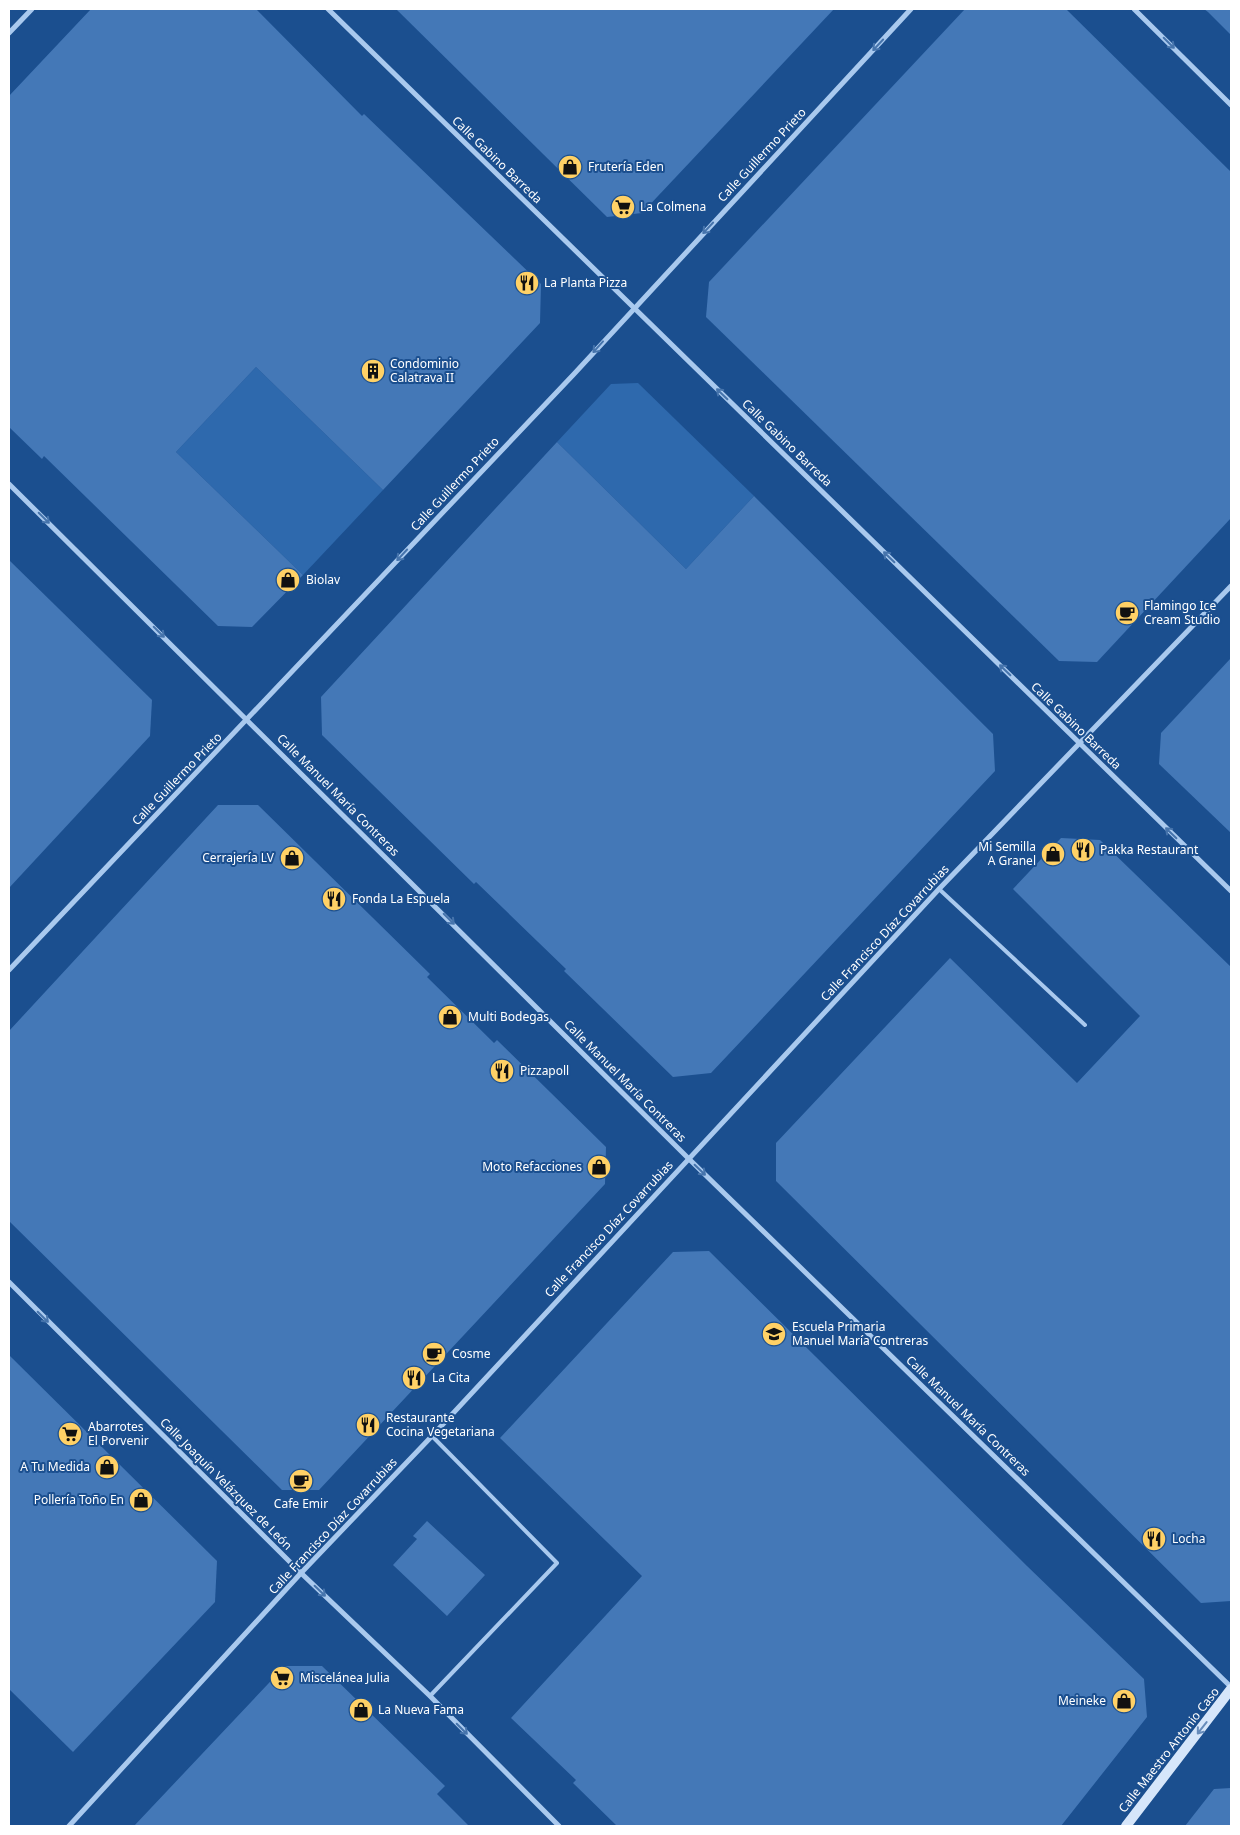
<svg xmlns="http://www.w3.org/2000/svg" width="1240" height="1835" font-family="'Noto Sans',sans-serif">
<rect width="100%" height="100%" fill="#1b4f8f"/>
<g fill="#2e69ad">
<path d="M256,367L383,490L303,575L176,452Z"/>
<path d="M638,383L754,496L686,569L557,442L611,384Z"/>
</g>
<g fill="#4478b7">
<path d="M91,9H256L362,116L364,114L541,284L540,323L383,490L256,367L176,452L303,575L252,627L218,626L44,456L42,459L9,427V96Z"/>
<path d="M396,9H834L642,213L607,217Z"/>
<path d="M965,9H1066L1231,172V518L1097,662L1059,661L706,317L709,282Z"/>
<path d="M1204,9H1231V35L1208,12Z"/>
<path d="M557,442L686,569L754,496L993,734L995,771L711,1073L673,1077L564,971L566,969L476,882L474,884L322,735L321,697Z"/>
<path d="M9,560L152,700L150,736L9,888Z"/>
<path d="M1231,658V833L1159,764L1161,733Z"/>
<path d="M218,805H258L430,974L427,977L494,1043L497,1040L606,1147L605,1184L319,1490H282L9,1221V1031Z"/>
<path d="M1061,838L1100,840L1231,967V1601L1201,1603L776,1181V1143L950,958L1077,1083L1140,1016L1013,889Z"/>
<path d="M709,1251L1027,1566L1144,1679L1147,1717L1061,1826H617L573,1783L576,1780L511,1718L642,1576L500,1438L673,1252Z"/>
<path d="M9,1355L217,1561L215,1602L73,1752L9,1689Z"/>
<path d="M427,1521L485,1575L447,1616L393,1565L417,1539L413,1536Z"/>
<path d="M285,1666H322L445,1786L437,1794L469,1826H134Z"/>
<path d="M1231,1788V1826H1185L1214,1789Z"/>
</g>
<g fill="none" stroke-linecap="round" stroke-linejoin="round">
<g stroke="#a9c9ee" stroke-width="4">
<path d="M939,889L1085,1025"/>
<path d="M430,1696L557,1563L432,1436"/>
</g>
<g stroke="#a9c9ee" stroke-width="5">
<path d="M328,9L1231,891"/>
<path d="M1134,9L1231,105"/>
<path d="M9,33L32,9"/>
<path d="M9,484L688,1158L1231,1687"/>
<path d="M9,970L574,374L911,9"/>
<path d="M9,1282L301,1573L430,1696L559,1826"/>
<path d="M69,1826L301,1573L432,1436L939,889L1231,586"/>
</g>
<path stroke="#d6e6fa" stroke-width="10" d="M1126,1826L1231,1689"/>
</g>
<defs><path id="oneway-shaft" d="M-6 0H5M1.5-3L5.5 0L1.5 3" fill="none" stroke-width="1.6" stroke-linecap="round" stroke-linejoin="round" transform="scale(1.25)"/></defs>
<g stroke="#4674ac">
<use href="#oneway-shaft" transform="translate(1169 43) rotate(45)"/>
<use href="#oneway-shaft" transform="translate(878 45) rotate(133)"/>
<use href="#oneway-shaft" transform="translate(708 228) rotate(133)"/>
<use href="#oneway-shaft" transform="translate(598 347) rotate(132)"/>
<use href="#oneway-shaft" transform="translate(722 394) rotate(-136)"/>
<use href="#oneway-shaft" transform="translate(44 518) rotate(45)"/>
<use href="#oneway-shaft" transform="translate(402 555) rotate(133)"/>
<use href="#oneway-shaft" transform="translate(889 557) rotate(-136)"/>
<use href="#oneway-shaft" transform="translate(159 632) rotate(45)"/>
<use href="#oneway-shaft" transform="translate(1005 670) rotate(-136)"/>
<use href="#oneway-shaft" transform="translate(1171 833) rotate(-136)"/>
<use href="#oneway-shaft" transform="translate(449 919) rotate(45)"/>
<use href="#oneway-shaft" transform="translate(700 1170) rotate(44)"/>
<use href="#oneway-shaft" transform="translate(43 1317) rotate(45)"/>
<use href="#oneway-shaft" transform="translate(320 1591) rotate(44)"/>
<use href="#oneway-shaft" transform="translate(462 1729) rotate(45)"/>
</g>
<use stroke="#668bba" href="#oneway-shaft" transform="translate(1202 1728) rotate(128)"/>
<defs>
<g id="shop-disc" transform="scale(1.25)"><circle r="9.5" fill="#ffd166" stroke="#1b4f8f"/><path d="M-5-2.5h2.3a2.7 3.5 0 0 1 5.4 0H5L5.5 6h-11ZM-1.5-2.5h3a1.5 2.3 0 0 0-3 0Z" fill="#111"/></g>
<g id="supermarket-disc" transform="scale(1.25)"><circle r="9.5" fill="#ffd166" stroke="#1b4f8f"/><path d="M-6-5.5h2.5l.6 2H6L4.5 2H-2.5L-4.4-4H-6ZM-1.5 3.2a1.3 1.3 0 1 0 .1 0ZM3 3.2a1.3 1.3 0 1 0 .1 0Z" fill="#111"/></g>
<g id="restaurant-disc" transform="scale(1.25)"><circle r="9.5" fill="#ffd166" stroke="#1b4f8f"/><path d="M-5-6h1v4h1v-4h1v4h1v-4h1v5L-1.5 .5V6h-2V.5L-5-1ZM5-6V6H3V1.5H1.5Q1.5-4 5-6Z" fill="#111"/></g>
<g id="building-disc" transform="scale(1.25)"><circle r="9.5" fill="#ffd166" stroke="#1b4f8f"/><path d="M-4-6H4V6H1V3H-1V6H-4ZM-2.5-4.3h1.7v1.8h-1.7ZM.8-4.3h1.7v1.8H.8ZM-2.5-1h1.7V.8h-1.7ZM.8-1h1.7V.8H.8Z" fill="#111"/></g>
<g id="cafe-disc" transform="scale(1.25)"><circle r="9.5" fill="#ffd166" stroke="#1b4f8f"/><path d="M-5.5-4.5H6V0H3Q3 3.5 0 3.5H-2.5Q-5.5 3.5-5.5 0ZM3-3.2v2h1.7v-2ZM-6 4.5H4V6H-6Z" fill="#111"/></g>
<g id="school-disc" transform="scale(1.25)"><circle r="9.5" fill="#ffd166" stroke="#1b4f8f"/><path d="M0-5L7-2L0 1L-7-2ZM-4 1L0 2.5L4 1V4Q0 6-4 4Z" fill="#111"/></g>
</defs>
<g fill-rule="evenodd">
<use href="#shop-disc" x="570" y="167"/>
<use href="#supermarket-disc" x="623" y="207"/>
<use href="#restaurant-disc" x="527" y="283"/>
<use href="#building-disc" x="373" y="371"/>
<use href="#shop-disc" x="288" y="580"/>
<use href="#cafe-disc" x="1127" y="613"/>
<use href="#restaurant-disc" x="1083" y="850"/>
<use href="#shop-disc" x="1053" y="854"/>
<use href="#shop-disc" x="292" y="858"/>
<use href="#restaurant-disc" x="334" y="899"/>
<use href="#shop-disc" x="450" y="1017"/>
<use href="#restaurant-disc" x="502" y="1071"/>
<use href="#shop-disc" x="599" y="1167"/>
<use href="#school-disc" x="774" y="1334"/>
<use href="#cafe-disc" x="434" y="1354"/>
<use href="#restaurant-disc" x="414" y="1378"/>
<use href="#restaurant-disc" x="368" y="1425"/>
<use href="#supermarket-disc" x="70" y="1434"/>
<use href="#shop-disc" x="107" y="1467"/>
<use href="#cafe-disc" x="301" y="1481"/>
<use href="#shop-disc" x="141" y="1500"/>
<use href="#restaurant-disc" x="1154" y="1539"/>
<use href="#supermarket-disc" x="282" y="1678"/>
<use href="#shop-disc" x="1124" y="1701"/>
<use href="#shop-disc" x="361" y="1710"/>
</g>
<g text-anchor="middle" stroke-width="4" stroke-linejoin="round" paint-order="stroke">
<g font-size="12" fill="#fff" stroke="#1b4f8f">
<text transform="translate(762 155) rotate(-47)" y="4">Calle Guillermo Prieto</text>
<text transform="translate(497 160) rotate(44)" y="4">Calle Gabino Barreda</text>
<text transform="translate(787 443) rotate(44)" y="4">Calle Gabino Barreda</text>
<text transform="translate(455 484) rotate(-47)" y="4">Calle Guillermo Prieto</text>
<text transform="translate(1076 726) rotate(44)" y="4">Calle Gabino Barreda</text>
<text transform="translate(177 779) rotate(-46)" y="4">Calle Guillermo Prieto</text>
<text transform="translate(338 795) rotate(45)" y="4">Calle Manuel María Contreras</text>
<text transform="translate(885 933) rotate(-47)" y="4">Calle Francisco Díaz Covarrubias</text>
<text transform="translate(625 1081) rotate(45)" y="4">Calle Manuel María Contreras</text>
<text transform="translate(609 1229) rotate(-47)" y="4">Calle Francisco Díaz Covarrubias</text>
<text transform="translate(968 1416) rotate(44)" y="4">Calle Manuel María Contreras</text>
<text transform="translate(226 1484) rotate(45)" y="4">Calle Joaquín Velázquez de León</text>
<text transform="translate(333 1526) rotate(-47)" y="4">Calle Francisco Díaz Covarrubias</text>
<text transform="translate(1169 1750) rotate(-52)" y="4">Calle Maestro Antonio Caso</text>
</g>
<g font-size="12" fill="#fff" stroke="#1b4f8f" text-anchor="start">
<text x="588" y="171">Frutería Eden</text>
<text x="640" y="211">La Colmena</text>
<text x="544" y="287">La Planta Pizza</text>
<text x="390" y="368">Condominio<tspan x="390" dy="14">Calatrava II</tspan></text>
<text x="306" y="584">Biolav</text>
<text x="1144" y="610">Flamingo Ice<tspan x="1144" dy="14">Cream Studio</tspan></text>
<text x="1036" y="851" text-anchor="end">Mi Semilla<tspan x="1036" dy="14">A Granel</tspan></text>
<text x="1100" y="854">Pakka Restaurant</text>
<text x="274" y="862" text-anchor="end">Cerrajería LV</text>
<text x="352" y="903">Fonda La Espuela</text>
<text x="468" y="1021">Multi Bodegas</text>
<text x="520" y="1075">Pizzapoll</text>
<text x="582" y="1171" text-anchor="end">Moto Refacciones</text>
<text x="792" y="1331">Escuela Primaria<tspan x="792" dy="14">Manuel María Contreras</tspan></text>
<text x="452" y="1358">Cosme</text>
<text x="432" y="1382">La Cita</text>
<text x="386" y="1422">Restaurante<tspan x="386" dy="14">Cocina Vegetariana</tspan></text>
<text x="88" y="1431">Abarrotes<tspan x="88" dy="14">El Porvenir</tspan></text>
<text x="90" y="1471" text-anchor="end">A Tu Medida</text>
<text x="124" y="1504" text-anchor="end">Pollería Toño En</text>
<text x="301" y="1508" text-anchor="middle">Cafe Emir</text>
<text x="1172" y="1543">Locha</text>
<text x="300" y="1682">Miscelánea Julia</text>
<text x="1106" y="1705" text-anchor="end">Meineke</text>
<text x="378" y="1714">La Nueva Fama</text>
</g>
</g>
<rect width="1240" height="1835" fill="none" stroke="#ffffff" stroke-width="20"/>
</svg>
